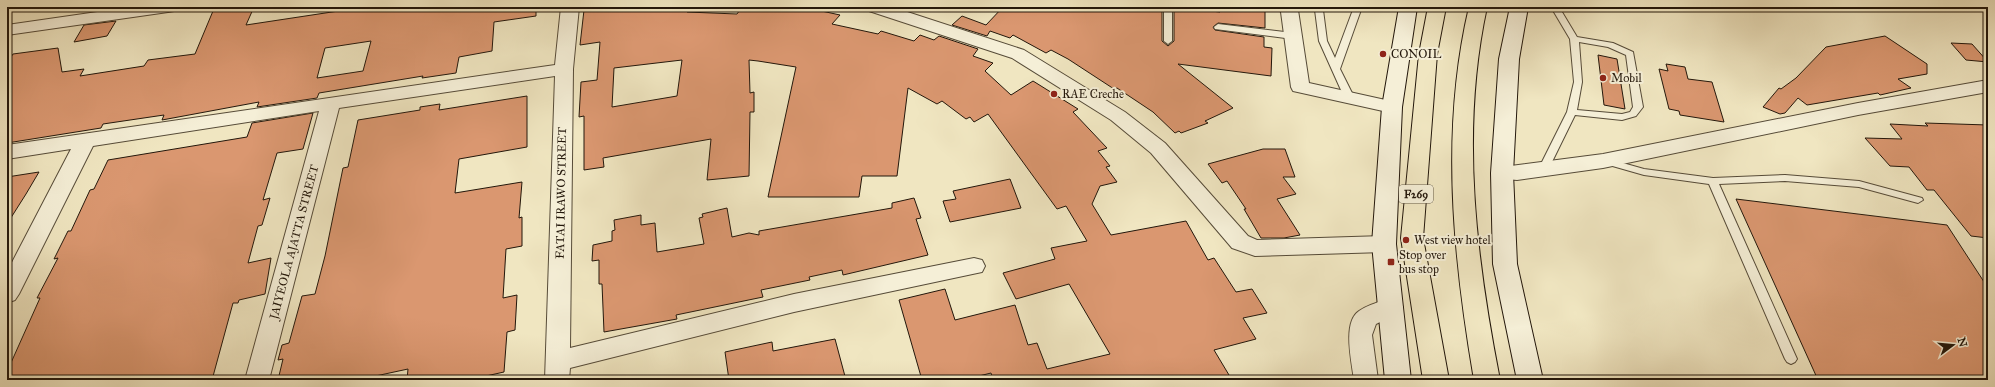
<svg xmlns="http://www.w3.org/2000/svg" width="1995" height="387" font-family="'IM FELL Great Primer',serif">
<rect width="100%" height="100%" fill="#f0e6c1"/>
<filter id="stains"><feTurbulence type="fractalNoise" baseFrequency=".005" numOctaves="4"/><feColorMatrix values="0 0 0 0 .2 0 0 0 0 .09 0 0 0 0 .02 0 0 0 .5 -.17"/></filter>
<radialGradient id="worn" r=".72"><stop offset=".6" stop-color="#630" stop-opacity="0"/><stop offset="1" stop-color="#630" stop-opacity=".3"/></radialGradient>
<g fill="#da9770" stroke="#23170b" fill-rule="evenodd">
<path d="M246,7H254L246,25L345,10L346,7H536V16L494,22L492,51L459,57L456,73L422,78L423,76L319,93L317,98L257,107L259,102L162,120L164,115L103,124L101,128L7,143V63L13,54L58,48L62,72L84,69L80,76L144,66L148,60L195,54L213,11ZM371,41L363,71L317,78L325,48Z"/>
<path d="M622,7H689L687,12L737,14L742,7H804L818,9L817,10L840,15L832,24L878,34L881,31L914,41L920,35L934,40L939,36L978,49L973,56L993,63L985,71L1011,95L1033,81L1078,109L1073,112L1107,148L1098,151L1110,166L1106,167L1117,182L1100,186L1092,204L1111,235L1186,221L1208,260L1214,258L1236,292L1252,289L1267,313L1243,318L1256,339L1214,350L1232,380H993L991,373L963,380H922L899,300L945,289L955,320L1015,305L1028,345L1037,343L1047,369L1110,354L1069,284L1016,299L1003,273L1055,259L1051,248L1087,241L1066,206L1057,209L988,114L974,122L970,117L966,119L942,101L937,104L908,88L897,176H862L859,197H768L796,67L758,61L749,60L750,93L754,92V112H750L749,176L707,180L711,139L603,158L604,167L584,170V116L579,117L581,82L597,80L600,42L580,45L584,10ZM682,60L677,96L612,107L614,68Z"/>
<path d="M1003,7H1162V41L1168,46L1174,41V7L1220,12L1221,7H1265V28L1218,23L1213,27L1215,30L1264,37V47L1272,48L1271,76L1178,64L1233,108L1205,121L1208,123L1181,133L1179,131L1175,133L1153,112L1117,88L1114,89L1068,59L1051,50L1046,53L1013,35L1010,38L990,31L987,36L952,25L962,16L986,25Z"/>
<path d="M116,21L107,36L74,42L84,25Z"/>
<path d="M1885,36L1927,64V74L1898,79L1911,88L1880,95L1878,93L1807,105L1798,98L1785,113L1780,114L1763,107L1779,88L1781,89L1796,78L1826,47Z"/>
<path d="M1951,43L1972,44L1988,62L1966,60Z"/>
<path d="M1598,55L1617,59L1625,109L1604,105Z"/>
<path d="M1666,64L1685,67L1688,79L1712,82L1724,122L1680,115L1679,111L1669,109L1659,69L1668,71Z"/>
<path d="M527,96V147L459,159L455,193L522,182L519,218L522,217V246L506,249L503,298L517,295L515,330L507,332L504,372L468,380H407L408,369L357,380H278L283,359L278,360L282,345L289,343L302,296L315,294L325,256L343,168L348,167L358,120L420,110V107L440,104L439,110Z"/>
<path d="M313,113L303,149L277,153L263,200L270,198L262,225L258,226L248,263L271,258L265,294L239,300L238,303H233L212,380H7V365H10L40,298H37L58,258L54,259L68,231H71L90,190L94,189L108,160L247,137L252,123Z"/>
<path d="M1925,123L1988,125V238L1971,236L1934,190H1927L1909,167L1890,166L1865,138L1902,139L1890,124L1928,126Z"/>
<path d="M1263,149H1285L1295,177H1283L1296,194L1277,199L1300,235L1284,238H1261L1244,209H1246L1227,181L1222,183L1208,164Z"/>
<path d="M39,172L26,194L7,224V177Z"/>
<path d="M1010,179L1021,208L950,222L943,201L956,199L953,191Z"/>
<path d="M914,198L921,218L916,219L928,255L843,275L842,270L809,277L810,280L761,290L763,297L676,315L677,319L604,332L602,284H599V260L592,261L593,245L612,241V231L615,230L614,220L641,215V225L655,223L657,252L704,244L699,218L703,217L702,214L727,208L732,237L749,233L759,235V231L892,208V203Z"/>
<path d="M1736,199L1947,225L1988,288V380H1818Z"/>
<path d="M835,339L846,380H729L725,352L772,342L773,351Z"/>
</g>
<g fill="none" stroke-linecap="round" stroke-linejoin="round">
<g stroke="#564b38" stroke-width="2">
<g id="lane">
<path d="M1164,7H1172V41L1168,44L1164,41Z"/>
<path d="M1316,7H1324L1323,10L1327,41L1335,58L1354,7H1362L1340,69L1355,99L1353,101H1347L1345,99L1319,41L1315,10Z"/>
<path d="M1551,7H1559L1577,37L1613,43L1633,52L1643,107L1636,116L1622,120L1575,115L1549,168L1544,171L1539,168L1567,112L1574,82L1570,39ZM1579,42L1608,47L1626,55L1633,107L1630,112L1622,114L1577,110L1582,82Z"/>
<path d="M1218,24L1293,33L1297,36L1293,39L1215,29L1214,27Z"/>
<path d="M1605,158L1644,169L1713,178L1785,175L1859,181L1922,198L1923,200L1918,203L1859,187L1785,181L1719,184L1797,359L1795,362L1791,364L1787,362L1785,359L1709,184L1644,175L1602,163L1600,161L1602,159Z"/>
</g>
</g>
<g stroke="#564b38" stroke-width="2">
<g id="street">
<path d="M132,7H177L174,11L168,12L7,35V25Z"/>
<path d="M561,7H579L573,69L570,348L794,294L974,258L982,260L985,266L982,272L794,312L570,368L569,380H545L555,76L339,108L269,380H245L319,111L93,146L19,294L15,300L7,303V272L71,149L7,159V145L555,65Z"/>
<path d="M866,7H892L1024,50L1125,112L1165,143L1248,236L1257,240L1384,236L1392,238L1395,244L1392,250L1384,252L1255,256L1232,248L1151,153L1111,120L1012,58L869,11Z"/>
<path d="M1275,7H1296L1298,10L1309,83L1399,103L1402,107L1399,111L1392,113L1293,91L1291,87L1281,12Z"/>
<path d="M1988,80V92L1858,115L1603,168L1517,180L1495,178L1492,173L1495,168L1603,154L1858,103Z"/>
<path d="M1391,298L1399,301L1403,307L1399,313L1376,324L1372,335L1378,380H1354C1352,363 1342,322 1359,311C1368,305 1381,301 1391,298Z"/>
</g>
</g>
<g stroke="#23170b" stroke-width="2">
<g id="secondary">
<path d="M1399,7H1417L1402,107L1396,244L1411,380H1385L1372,244L1382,107Z"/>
<path d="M1510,7H1528L1519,59L1513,173L1517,264L1543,380H1517L1493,264L1491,173L1499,59Z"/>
</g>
</g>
<g stroke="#23170b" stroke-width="2">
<g id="highway">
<path d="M1428,7H1446L1437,54L1423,238L1449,380H1423L1401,238L1419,54Z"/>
<path d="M1469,7H1487C1460,131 1476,257 1500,380H1474C1453,257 1440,130 1469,7Z"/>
</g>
</g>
<use href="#lane" fill="#f5efd7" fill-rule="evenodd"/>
<use href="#street" fill="#f5efd7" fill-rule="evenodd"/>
<use href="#secondary" fill="#f5efd7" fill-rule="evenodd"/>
<use href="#highway" fill="#f0e6c1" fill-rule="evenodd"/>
</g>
<g fill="#8f2418" stroke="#f5efd7" stroke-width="1.5">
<circle cx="1383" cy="54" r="4"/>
<circle cx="1603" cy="78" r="4"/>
<circle cx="1054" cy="94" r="4"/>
<circle cx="1406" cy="240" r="4"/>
<rect x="1387" y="258" width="8" height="8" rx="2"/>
</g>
<g text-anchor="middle" stroke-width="4" stroke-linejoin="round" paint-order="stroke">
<rect fill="#f5efd7" stroke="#625848" stroke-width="1" x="1399" y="185" width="34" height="18" rx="3"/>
<g font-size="11" font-weight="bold" fill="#23170b">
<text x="1416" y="198">F269</text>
</g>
<g font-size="12" fill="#23170b" stroke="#f5efd7" text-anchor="start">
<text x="1391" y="58">CONOIL</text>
<text x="1611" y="82">Mobil</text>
<text x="1062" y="98">RAE Creche</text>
<text x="1414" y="244">West view hotel</text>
<text x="1399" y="259">Stop over<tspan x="1399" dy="14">bus stop</tspan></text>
</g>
<g font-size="12" fill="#23170b" stroke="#f5efd7">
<text transform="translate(561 193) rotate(-89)" y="4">FATAI IRAWO STREET</text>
<text transform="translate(294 242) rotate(-75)" y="4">JAIYEOLA AJATTA STREET</text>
</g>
</g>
<rect width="1995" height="387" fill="none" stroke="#f0e6c1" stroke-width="24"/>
<rect x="8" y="8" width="1979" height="371" fill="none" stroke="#23170b" stroke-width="2"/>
<rect x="12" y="12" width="1971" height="363" fill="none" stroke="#23170b"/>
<g transform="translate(1953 345) rotate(74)" stroke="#f5efd7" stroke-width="3" paint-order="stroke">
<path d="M0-3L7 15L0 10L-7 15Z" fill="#23170b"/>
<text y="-6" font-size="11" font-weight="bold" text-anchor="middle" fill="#23170b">N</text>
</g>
<rect width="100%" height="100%" filter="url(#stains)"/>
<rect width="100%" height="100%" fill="url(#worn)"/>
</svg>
